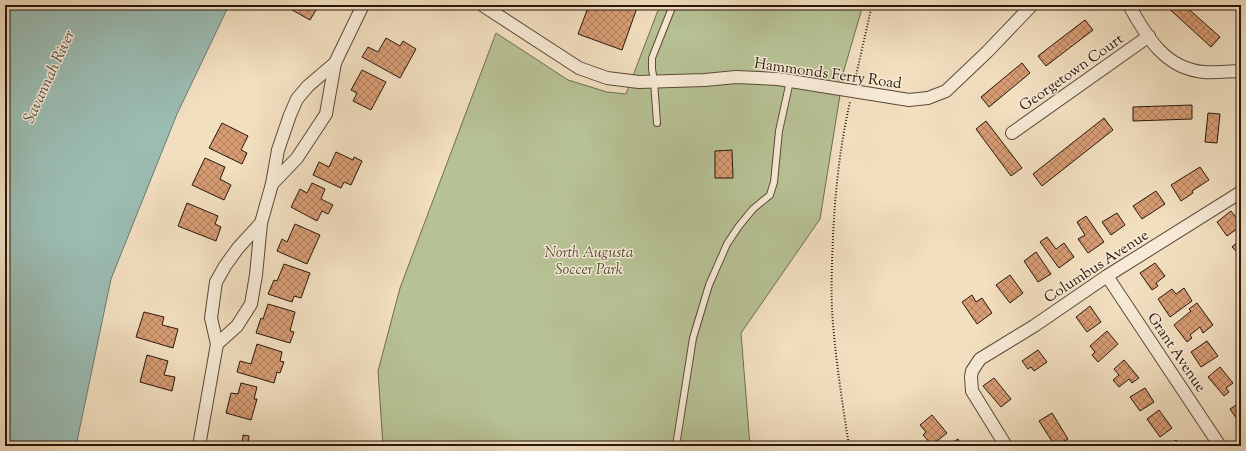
<svg xmlns="http://www.w3.org/2000/svg" width="1246" height="451" font-family="'Sorts Mill Goudy',serif">
<defs>
<pattern id="building-cross-hatch" width="8" height="8" patternUnits="userSpaceOnUse"><rect width="8" height="8" fill="#d79c74"/><path d="M0 0l8 8M0 8l8-8" fill="none" stroke="#ae7e5d"/></pattern>
</defs>
<rect width="100%" height="100%" fill="#f2dfc0"/>
<filter id="stains"><feTurbulence type="fractalNoise" baseFrequency=".005" numOctaves="4"/><feColorMatrix values="0 0 0 0 .2 0 0 0 0 .09 0 0 0 0 .02 0 0 0 .5 -.17"/></filter>
<radialGradient id="worn" r=".72"><stop offset=".6" stop-color="#630" stop-opacity="0"/><stop offset="1" stop-color="#630" stop-opacity=".3"/></radialGradient>
<path fill="#b7c295" stroke="#6f6c50" d="M660,5H863L844,70L820,219L741,333L750,446H383L378,371L400,288L496,33L568,80L607,92L626,94Z"/>
<path fill="#9bbcb3" stroke="#6d7a70" d="M5,5H229L177,114L111,279L76,446H5Z"/>
<g fill="url(#building-cross-hatch)" stroke="#27170b">
<path d="M285,5H319L310,20L285,6Z"/>
<path d="M589,5H638L622,50L578,34Z"/>
<path d="M1086,5H1097L1088,10Z"/>
<path d="M1165,5H1184L1220,37L1211,47Z"/>
<path d="M1085,20L1093,30L1046,66L1038,56Z"/>
<path d="M386,38L400,46L403,41L416,49L400,78L362,57L368,47L378,52Z"/>
<path d="M1022,63L1030,73L989,107L981,97Z"/>
<path d="M362,70L386,82L371,110L353,101L357,93L351,90Z"/>
<path d="M1192,105V119L1133,121V107Z"/>
<path d="M1208,113L1220,114L1217,143L1205,142Z"/>
<path d="M1104,118L1113,130L1042,186L1033,174Z"/>
<path d="M986,121L1022,168L1011,176L976,129Z"/>
<path d="M222,123L248,136L241,150L247,153L242,164L209,148Z"/>
<path d="M732,150L733,178H715V151Z"/>
<path d="M336,152L353,160L354,157L362,161L351,185L344,182L341,188L313,175L319,162L329,167Z"/>
<path d="M205,158L225,167L220,179L231,185L224,200L192,185Z"/>
<path d="M1200,167L1209,180L1192,191L1193,193L1181,201L1171,185Z"/>
<path d="M312,183L325,189L321,199L333,205L328,214L322,211L317,221L291,207L300,189L307,193Z"/>
<path d="M1156,191L1165,204L1142,219L1133,206Z"/>
<path d="M187,203L218,216L215,224L221,227L216,241L178,226Z"/>
<path d="M1231,211L1241,224V226L1227,236L1217,222Z"/>
<path d="M1117,213L1125,225L1111,235L1102,222Z"/>
<path d="M1086,216L1104,242L1088,253L1078,239L1085,235L1077,222Z"/>
<path d="M295,224L320,235L307,264L277,251L282,239L287,242Z"/>
<path d="M1047,237L1056,249L1064,243L1074,257L1059,268L1040,242Z"/>
<path d="M1241,239V256L1232,247Z"/>
<path d="M1036,252L1051,274L1038,282L1024,261Z"/>
<path d="M1155,263L1165,276L1156,283L1158,286L1152,290L1140,273Z"/>
<path d="M284,264L310,273L301,298L294,296L292,302L268,294L274,280L277,281Z"/>
<path d="M1010,275L1023,293L1010,303L996,285Z"/>
<path d="M1184,288L1192,301L1170,317L1158,299L1172,289L1176,294Z"/>
<path d="M972,295L976,302L982,298L992,313L977,324L962,302Z"/>
<path d="M1197,303L1213,325L1203,333L1200,327L1190,335L1192,338L1187,342L1174,325L1191,311L1189,309Z"/>
<path d="M268,304L295,312L290,331L294,332L290,343L256,333L261,318L263,319Z"/>
<path d="M1090,306L1101,322L1087,332L1076,317Z"/>
<path d="M144,312L164,317L162,325L178,329L173,348L136,337Z"/>
<path d="M1107,331L1118,344L1098,362L1092,355L1095,352L1090,346Z"/>
<path d="M1207,341L1218,356L1201,367L1191,352Z"/>
<path d="M257,344L282,352L280,361L284,362L280,373L277,372L274,383L237,372L240,361L251,364Z"/>
<path d="M1038,350L1047,362L1034,371L1031,367L1028,369L1022,361Z"/>
<path d="M147,355L168,361L164,375L175,377L172,391L140,382Z"/>
<path d="M1124,360L1139,378L1132,383L1129,379L1119,387L1113,380L1119,375L1114,369Z"/>
<path d="M1220,367L1233,383L1226,388L1229,392L1224,396L1208,377Z"/>
<path d="M994,378L1011,399L1001,407L983,386Z"/>
<path d="M241,383L257,387L254,399H257L251,420L226,413L231,393L238,394Z"/>
<path d="M1145,388L1154,402L1140,411L1130,397Z"/>
<path d="M1241,402V425L1230,409Z"/>
<path d="M1159,410L1172,428L1160,437L1147,419Z"/>
<path d="M1052,413L1068,439L1056,446H1055L1039,421Z"/>
<path d="M932,415L947,433L932,445L923,435L926,432L920,425Z"/>
<path d="M243,435L249,436L248,446H242Z"/>
<path d="M958,439L962,446H947Z"/>
<path d="M1176,440L1181,446H1169Z"/>
</g>
<g fill="none" stroke-linecap="round" stroke-linejoin="round">
<g stroke="#5a4938" stroke-width="8">
<g id="lane">
<path d="M657,123L654,81L652,69V58L673,5"/>
<path d="M676,446L693,338L709,285L727,244L739,226L753,209L770,195L774,182L779,131L790,81"/>
</g>
</g>
<g stroke="#5a4938" stroke-width="14">
<g id="street">
<path d="M482,5L579,68L607,78L639,82L705,80L736,77L778,79L909,100L928,98L946,91L987,52L1032,5"/>
<path d="M1129,5C1146,36 1165,69 1204,72C1216,73 1229,71 1241,71"/>
<path d="M1012,133L1149,36"/>
<path d="M272,184L297,158L326,114L335,63L363,5"/>
<path d="M1107,276L1220,446"/>
<path d="M217,344L237,326L251,304L256,275L261,223L272,184L278,150L290,115L297,99L308,86L335,63"/>
<path d="M199,446L217,344L211,318L216,282L225,266L238,248L261,223"/>
<path d="M1006,446L972,391L971,377L972,371L980,359L1034,326L1107,276L1241,192"/>
</g>
</g>
<g stroke="#27170b" stroke-width="2" stroke-dasharray="1 2" stroke-linecap="butt">
<path d="M855,80L872,5"/>
<path d="M849,446C842,401 835,356 832,310C831,286 832,261 833,237C835,192 840,146 850,102"/>
</g>
<use href="#lane" stroke="#f7ead6" stroke-width="6"/>
<use href="#street" stroke="#f7ead6" stroke-width="12"/>
</g>
<g text-anchor="middle" stroke-width="3" stroke-linejoin="round" paint-order="stroke">
<g font-size="15" fill="#27170b" stroke="#f7ead6">
<text transform="translate(1071 72) rotate(-35)" y="5">Georgetown Court</text>
<text transform="translate(828 73) rotate(8)" y="5">Hammonds Ferry Road</text>
<text transform="translate(1096 266) rotate(-33)" y="5">Columbus Avenue</text>
<text transform="translate(1177 352) rotate(56)" y="5">Grant Avenue</text>
</g>
<g font-size="15" font-style="italic" fill="#524a34" stroke="#f7ead6">
<text x="589" y="257">North Augusta<tspan x="589" dy="17">Soccer Park</tspan></text>
</g>
<g font-size="16" font-style="italic" fill="#505146" stroke="#f7ead6">
<text transform="translate(48 76) rotate(-65)" y="6">Savannah River</text>
</g>
</g>
<rect width="1246" height="451" fill="none" stroke="#f2dfc0" stroke-width="20"/>
<rect x="6" y="6" width="1234" height="439" fill="none" stroke="#27170b" stroke-width="2"/>
<rect x="10" y="10" width="1226" height="431" fill="none" stroke="#27170b"/>
<rect width="100%" height="100%" filter="url(#stains)"/>
<rect width="100%" height="100%" fill="url(#worn)"/>
</svg>
